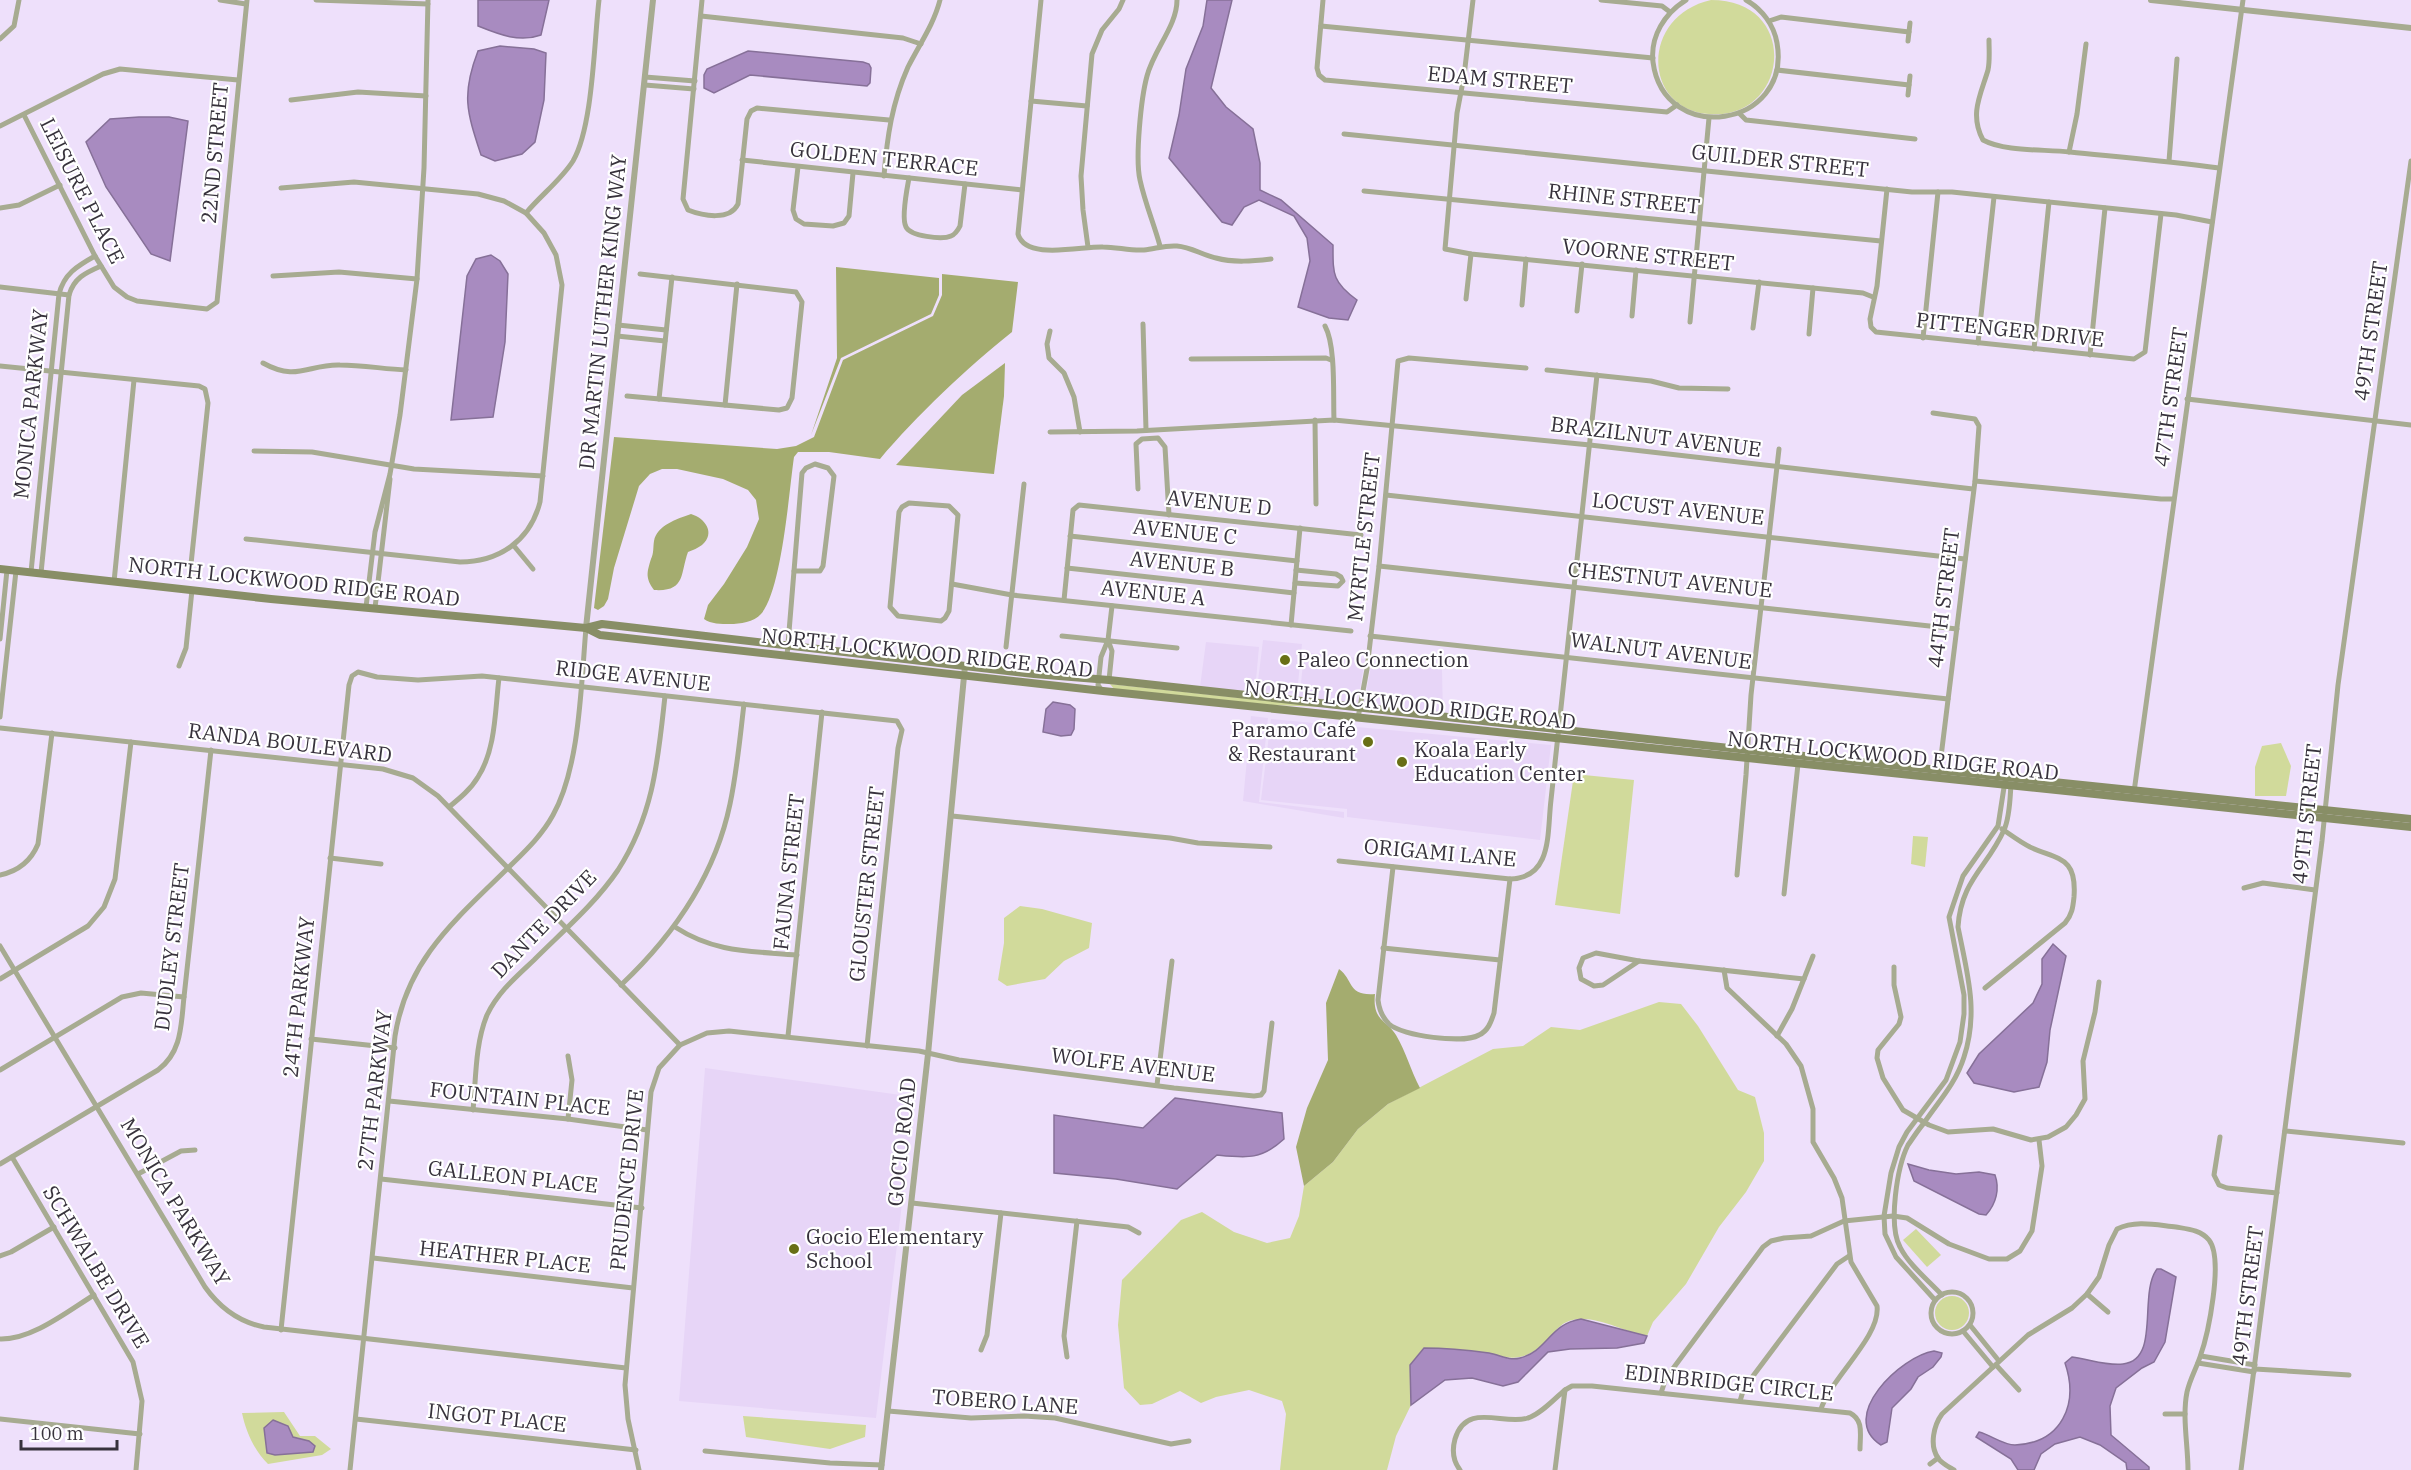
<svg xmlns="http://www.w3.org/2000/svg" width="2411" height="1470" font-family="'IBM Plex Serif',serif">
<rect width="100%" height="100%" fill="#eee0fb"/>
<g fill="#e7d5f7">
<path d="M1263,640L1302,644L1297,694L1257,689Z"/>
<path d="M1206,642L1259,647L1255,691L1293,696L1300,694L1304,652L1365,659L1359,694L1354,693L1347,699L1350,702L1358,700L1357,705L1200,687Z"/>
<path d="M1372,660L1442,669L1443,714L1364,705Z"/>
<path d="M1251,716L1268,718L1259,802L1344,812V818L1243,801Z"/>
<path d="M1271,719L1551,745L1540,840L1347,817V809L1261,800Z"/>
<path d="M705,1068L915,1097L876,1418L679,1401Z"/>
</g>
<g fill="#d1da9b" fill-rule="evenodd">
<path d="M1711,0C1802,0 1789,121 1709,114C1642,109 1640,16 1711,0Z"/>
<path d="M1110,684L1325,707L1269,705L1114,689Z"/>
<path d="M2281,743L2291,766L2286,796H2255V767L2262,746Z"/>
<path d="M1574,774L1634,780L1620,914L1555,905Z"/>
<path d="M1913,836L1928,837L1925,867L1911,864Z"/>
<path d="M1020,906L1042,909L1092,923L1089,948L1064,961L1045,979L1007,986L998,980L1004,943V918Z"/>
<path d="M1659,1002L1681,1004L1698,1026L1738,1090L1755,1097L1764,1133V1161L1746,1192L1719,1227L1686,1284L1653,1322L1647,1336C1623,1332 1594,1313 1569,1321C1561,1324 1557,1329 1552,1335C1534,1355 1519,1363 1494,1354L1410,1365L1411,1405L1396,1436L1387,1470H1280L1286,1414L1282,1401L1249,1390L1216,1397L1201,1403L1180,1391L1152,1404L1140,1405L1124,1388L1118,1325L1122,1280L1181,1220L1202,1212L1234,1232L1267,1243L1290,1238L1299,1216L1304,1186L1333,1162L1358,1129L1388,1104L1493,1049L1523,1046L1551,1027L1580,1030Z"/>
<path d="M1916,1229L1941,1255L1927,1267L1903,1240Z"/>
<circle cx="1952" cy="1313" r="17"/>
<path d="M284,1412L300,1436H315L331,1449L322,1455L268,1464C254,1450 246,1432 242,1413ZM290,1433L293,1437L299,1438L313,1452L275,1455L267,1453L268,1446Z"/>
<path d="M743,1416L866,1425L865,1437L830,1449L746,1437Z"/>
</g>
<g fill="#a4ac6f">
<path d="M836,267L939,278V295L931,314L841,358L811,435L837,358Z"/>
<path d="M942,274L1018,282L1012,332C968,367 916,416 880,459L829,452H798L794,457C789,491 782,590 761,614C754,622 740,624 730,624C721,624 711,624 704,619L708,605L724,584L747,547L759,519L756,500L748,490L723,479L677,469H662L650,474L639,486L614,568L608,599L604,606L598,610L594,608L614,437L777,449L796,446L814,437L843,360L933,316L942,295Z"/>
<path d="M1005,363L1004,396L994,474L896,465L962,395Z"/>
<path d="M691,514C705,518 716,533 702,545C698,548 693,550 688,552C680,574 686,592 654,590C645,578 647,572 651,559C654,553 653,547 654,541C657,525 677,519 691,514Z"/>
<path d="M1339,969C1354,980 1347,996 1375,994C1372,1021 1387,1020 1396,1035C1406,1052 1411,1071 1420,1088L1388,1104L1358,1129L1333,1162L1304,1186L1296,1147L1307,1108L1328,1060L1326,1003Z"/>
</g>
<g fill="#a88bc0" stroke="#867098" stroke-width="1.5">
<path d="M478,0H549L541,35C519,43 498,34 478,26Z"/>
<path d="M1207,0H1232L1211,88L1226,107L1253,129L1260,163V190L1281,200L1333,245C1333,274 1332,282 1357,300L1348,320L1329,318L1298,307L1310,261L1307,238L1294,216L1259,200L1244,207L1232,225L1222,222L1169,158L1179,115L1186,69L1203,26Z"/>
<path d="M500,46L534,49L546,53L544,100L535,142L522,154L495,161L481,155C467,112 461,95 478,51Z"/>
<path d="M748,51L863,62L869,64L871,68L870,83L867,86L750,75L714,93L704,88V75L707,69Z"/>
<path d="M139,117H169L188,121L170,261L151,254L106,187L86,142L110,119Z"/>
<path d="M491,255L500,261L508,274L505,342L493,417L451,420L467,276L476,259Z"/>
<path d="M1053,702L1070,705L1075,709L1074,729L1071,735L1061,736L1043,732L1046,709Z"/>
<path d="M2053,944L2066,956L2050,1030L2047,1062L2039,1087L2014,1092L1974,1083L1967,1073L1979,1054L2033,1003L2042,984V959Z"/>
<path d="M1175,1098L1282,1113L1284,1139C1261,1160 1247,1158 1217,1155L1177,1189L1116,1179L1054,1173V1115L1143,1128Z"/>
<path d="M1908,1164L1929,1170L1956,1174L1979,1172L1995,1175C2000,1189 1996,1204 1986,1215L1979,1214L1914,1181Z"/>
<path d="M2157,1269H2161L2176,1277L2165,1342L2154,1362L2142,1368L2116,1388L2110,1406L2111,1435L2149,1467V1470H2127L2126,1463L2100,1445L2080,1437L2055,1444L2041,1454L2034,1470H2018L2011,1459L1976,1437L1979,1432C1991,1435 2003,1445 2015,1445C2062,1443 2079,1404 2065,1363L2072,1357C2089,1359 2106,1366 2123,1364C2161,1360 2138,1294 2157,1269Z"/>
<path d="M1581,1319L1647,1336L1644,1343L1617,1348L1570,1349L1548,1352L1518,1382L1503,1386L1472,1378L1445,1380L1411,1405L1410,1365L1424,1348C1446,1348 1467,1350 1489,1353C1500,1355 1509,1361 1520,1358C1548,1351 1549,1324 1581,1319Z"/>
<path d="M1934,1351L1942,1353L1941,1357L1933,1367L1918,1377L1911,1389L1892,1408L1887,1442L1881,1445C1837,1417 1901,1356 1934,1351Z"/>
<path d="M273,1420L288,1426L293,1437L309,1441L315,1446L313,1452L275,1455L267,1453L264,1428Z"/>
</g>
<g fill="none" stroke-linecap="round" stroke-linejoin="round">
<g stroke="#a7ab91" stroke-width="5">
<path d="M220,0L246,4"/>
<path d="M316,0L428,4"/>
<path d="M702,0L683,199L688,210C703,216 730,221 738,204L747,119L751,111L757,108L889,120"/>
<path d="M1041,0L1018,234C1025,261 1082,246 1103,247C1117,247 1130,251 1144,250C1155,249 1165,245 1177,246C1191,247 1202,255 1216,258C1234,263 1253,261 1271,259"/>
<path d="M1323,0L1317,68L1319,75L1325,80L1667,112L1677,105"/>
<path d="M1473,0L1464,76L1457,113L1445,249L1471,254L1863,293L1873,297"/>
<path d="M1601,0L1662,6L1670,12"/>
<path d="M1686,0C1665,13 1650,36 1653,62C1664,147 1792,128 1777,43C1774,25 1762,9 1746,0"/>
<path d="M701,16L903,38L921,44"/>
<path d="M1769,21L1781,17L1909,32"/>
<path d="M1321,26L1653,58"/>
<path d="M0,39L14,26L19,0"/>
<path d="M1989,40C1989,50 1990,61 1988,70C1981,94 1969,114 1983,140C2005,152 2044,149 2070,152C2120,157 2169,161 2219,168"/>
<path d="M1908,41L1910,23"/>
<path d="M1777,70L1909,85"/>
<path d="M645,77L695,81"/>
<path d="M645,85L694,89"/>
<path d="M1908,95L1910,76"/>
<path d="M291,100L358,92L426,96"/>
<path d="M1031,101L1087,106"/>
<path d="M1740,114L1746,120L1915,139"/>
<path d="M24,115L95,256L114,287L127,297L137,301L207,309L217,302L247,0"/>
<path d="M0,126L103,74L120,69L238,80"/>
<path d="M1344,134L1912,192H1952L2176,215L2212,222"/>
<path d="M2069,152L2077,114L2086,44"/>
<path d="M742,160L1022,190"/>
<path d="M2169,161L2177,59"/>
<path d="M798,167L793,210L796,219L804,224L833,226L844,223L849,216L853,173"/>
<path d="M884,176C887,137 892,103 908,67C919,45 934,24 940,0"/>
<path d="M909,178C907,189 901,218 906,227C910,236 942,240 951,236C956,234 958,230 960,226L965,184"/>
<path d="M1887,189L1877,286L1870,319L1871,327L1876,332L2134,359L2145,352L2161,214"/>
<path d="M1364,191L1881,241"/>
<path d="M0,208L19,205L60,185"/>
<path d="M526,213C541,195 561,180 573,161C593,127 594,42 599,0"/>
<path d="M1160,246C1154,224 1145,203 1140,180C1135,158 1141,98 1147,76C1154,49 1177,26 1177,0"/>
<path d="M1088,247L1083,210L1081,176L1092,54L1102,30L1119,9L1123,0"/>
<path d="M273,276L339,272L417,279"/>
<path d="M0,287L69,295"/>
<path d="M1466,299L1471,254"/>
<path d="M1522,305L1526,259"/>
<path d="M1577,311L1582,264"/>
<path d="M1632,316L1636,270"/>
<path d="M1690,322L1709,118"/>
<path d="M1143,324L1146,430"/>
<path d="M618,325L666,330"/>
<path d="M1325,326C1336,346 1333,395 1334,420"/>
<path d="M1753,328L1759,282"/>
<path d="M1050,331L1047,344L1049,358L1064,373L1074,397L1080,432"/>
<path d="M1809,334L1813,288"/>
<path d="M617,336L665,341"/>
<path d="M1923,338L1938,192"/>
<path d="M1978,343L1994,197"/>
<path d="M2034,349L2049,202"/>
<path d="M2090,355L2105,208"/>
<path d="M1191,359L1326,358L1331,360"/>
<path d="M263,363C297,382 308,364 340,365C362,365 384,369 406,370"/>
<path d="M0,366L199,386L205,389L208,403L191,564"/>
<path d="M1547,370L1651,381L1679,388L1728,389"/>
<path d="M627,396L779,410L787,408L792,398L802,302L796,292L640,274"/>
<path d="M659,399L672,277"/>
<path d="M2187,399L2411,425"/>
<path d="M725,405L737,284"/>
<path d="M1933,413L1975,419L1979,426L1975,481L1939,773"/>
<path d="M1315,420L1316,504"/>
<path d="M1050,432L1137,431L1334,420L1590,445L1973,489"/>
<path d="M254,451L312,452L414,469L543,476"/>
<path d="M815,464L828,468L834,476L823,566L820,571H794L802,473L806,468Z"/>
<path d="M1975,481L2161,499H2173"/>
<path d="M1138,489L1136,444L1142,439L1158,438L1165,447L1169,515"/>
<path d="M1386,495L1965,559"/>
<path d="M909,503L949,506L958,515L949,611L945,618L941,621L898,616L890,607L899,512L902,507Z"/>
<path d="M1070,536L1297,561"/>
<path d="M246,539L460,562C499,562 530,541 540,502L562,285L556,255L544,233L526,213L504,201L478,194L354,182L281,188"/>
<path d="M514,546L533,569"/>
<path d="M1379,566L1957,629"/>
<path d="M1067,568L1294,593"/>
<path d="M31,572L59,294C64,274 77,266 95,256"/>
<path d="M41,573L69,295C74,278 85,273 101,266"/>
<path d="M114,582L134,380"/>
<path d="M1295,583L1338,586L1343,581L1341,577L1336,574L1296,570"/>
<path d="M952,584L1012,595L1351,631"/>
<path d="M1064,600L1073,510L1079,505L1361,535"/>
<path d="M366,607L375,532L390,474L400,415L417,279L424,168L428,0"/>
<path d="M375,608L390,479"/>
<path d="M1291,625L1300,528"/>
<path d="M1062,636L1177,648"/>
<path d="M1370,636L1948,699"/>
<path d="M0,639L7,570"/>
<path d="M1108,640L1112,651L1109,680"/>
<path d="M1006,647L1024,484"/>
<path d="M787,656L794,571"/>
<path d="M179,666L186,648L192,590"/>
<path d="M1102,691L1098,685L1101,657L1108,640L1112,606"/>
<path d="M0,717L16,571"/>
<path d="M1358,718L1367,669L1379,566L1398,361L1409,358L1526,368"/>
<path d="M0,728L383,769L413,778L438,796L680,1045"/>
<path d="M2134,792L2243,0"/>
<path d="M449,807C460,798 471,789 478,777C496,749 495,710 499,678"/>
<path d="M952,816L1170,838L1198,843L1270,847"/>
<path d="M330,858L381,864"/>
<path d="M1339,861L1510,879C1553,878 1547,832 1551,800L1597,375"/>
<path d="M1393,867L1378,1000C1379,1009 1382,1017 1389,1024C1402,1036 1464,1044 1479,1035C1488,1031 1491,1022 1494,1013L1510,879"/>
<path d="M0,875C19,871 31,861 38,844L52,733"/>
<path d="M1737,875L1746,775L1751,695L1779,449"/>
<path d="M2244,888L2263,883L2315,890"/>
<path d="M1784,894L1798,764"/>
<path d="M675,927C715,953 751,951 797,955"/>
<path d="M0,946L205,1287C220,1308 239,1322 264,1327L626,1368"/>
<path d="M1383,948L1500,960"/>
<path d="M1596,953L1639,961L1603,985L1594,986L1581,979L1579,968L1583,958Z"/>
<path d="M1639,961L1804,979"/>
<path d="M1894,967V985L1901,1017L1899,1024L1878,1050L1877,1058L1883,1078L1903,1110L1929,1125L1948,1132L1993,1129L2031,1140L2048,1137L2066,1127L2076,1115L2085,1099L2083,1061L2095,1012L2099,982"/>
<path d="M1724,970L1727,988L1786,1044L1801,1066L1813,1109V1142L1834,1178L1842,1198L1851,1262L1877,1306C1881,1336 1831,1378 1821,1409"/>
<path d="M0,979L88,926L104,907L115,879L131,742"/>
<path d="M621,985C674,935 715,876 730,804C737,771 740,737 744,704"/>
<path d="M1985,988L2065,923C2072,915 2073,907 2074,897C2077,856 2058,860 2030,847C2020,842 2011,835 2002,829"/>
<path d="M788,1036L822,712"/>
<path d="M1777,1036L1792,1009L1813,956"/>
<path d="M311,1039L395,1048"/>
<path d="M0,1070L122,997L141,993L184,997"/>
<path d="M1157,1085L1172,961"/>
<path d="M389,1101L568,1119L647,1130"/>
<path d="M473,1110C476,1079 475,1044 487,1015C498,992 516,977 534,960C563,931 595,904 618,870C654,814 658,759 665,696"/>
<path d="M568,1119L572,1080L568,1056"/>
<path d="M2285,1131L2403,1143"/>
<path d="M2220,1137L2214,1175L2219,1185L2227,1188L2277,1193"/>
<path d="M12,1157L133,1362L142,1401L136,1470"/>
<path d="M0,1164L158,1070C182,1052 181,1025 184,997L211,750"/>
<path d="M138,1174L181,1151L195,1150"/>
<path d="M381,1179L642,1208"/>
<path d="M912,1203L1128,1227L1139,1233"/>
<path d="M0,1256L11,1252L54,1227"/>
<path d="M373,1258L633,1288"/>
<circle cx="1952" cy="1313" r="21"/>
<path d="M2087,1294L2108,1312"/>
<path d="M1942,1295C1928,1280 1909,1265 1900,1247C1888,1225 1897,1167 1908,1145C1913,1138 1918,1130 1924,1123C1939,1101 1956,1083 1964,1057C1979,1011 1967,973 1958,927C1961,880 1987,868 2004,830C2010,817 2010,798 2011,784"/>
<path d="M1935,1300L1896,1257L1885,1234L1884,1216L1891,1173L1899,1147L1907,1132L1946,1080L1960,1042L1964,1014V995L1949,917L1963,876L1998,826L2005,781"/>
<path d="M1970,1325L1999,1361"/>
<path d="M281,1330L349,685L352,676L358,672L377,677L418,680L482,676L897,721L902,730L898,748L867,1046"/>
<path d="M1963,1331L1993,1367"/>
<path d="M0,1339C32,1340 68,1311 94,1295"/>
<path d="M981,1350L987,1335L1001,1213"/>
<path d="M2201,1356L2255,1365"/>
<path d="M1067,1357L1064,1336L1077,1221"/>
<path d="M2198,1363L2254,1372"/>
<path d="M1996,1365L2019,1390"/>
<path d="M2255,1369L2349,1375"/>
<path d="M1565,1390L1572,1386H1592L1850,1413C1864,1420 1860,1435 1860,1449"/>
<path d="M1661,1393L1666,1378L1763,1247L1771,1241L1784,1238L1811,1236L1844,1221L1893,1216L1907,1218L1949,1244L1989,1259H2007L2020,1251L2032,1231L2042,1166L2039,1140"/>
<path d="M1740,1401L1744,1388L1837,1264L1849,1256"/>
<path d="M888,1411L971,1418L1024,1416L1055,1418L1171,1444L1189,1441"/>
<path d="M2165,1414H2185"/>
<path d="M0,1419L140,1434"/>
<path d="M356,1419L636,1450"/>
<path d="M705,1451L830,1463L882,1465"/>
<path d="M1930,1464L1938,1458"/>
<path d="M350,1470L395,1036C407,960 454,921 506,870C523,853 541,837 553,815C580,767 581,684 586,628"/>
<path d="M639,1470L628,1419L625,1385L651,1092L659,1068L680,1045L707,1033L729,1031L919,1051L959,1060L1174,1088L1254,1096L1261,1095L1264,1091L1272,1023"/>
<path d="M1460,1470C1453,1461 1452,1450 1455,1439C1466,1401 1504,1426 1528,1418C1541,1414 1554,1399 1565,1390L1555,1470"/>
<path d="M1954,1470C1949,1467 1941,1463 1938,1458C1929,1445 1934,1425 1942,1414L2028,1335L2072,1308L2087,1294L2099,1277L2109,1245L2117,1229C2136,1220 2156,1225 2176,1227C2188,1229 2201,1230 2209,1240C2224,1259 2208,1335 2200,1357C2196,1369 2190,1379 2187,1392C2182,1417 2188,1445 2188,1470"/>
<path d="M2241,1470L2322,841L2338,685L2411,161"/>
</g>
<g stroke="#a7ab91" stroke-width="6">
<path d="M2151,0L2411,28"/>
<path d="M586,628L653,0"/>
<path d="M881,1470L928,1054L965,666"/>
</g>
<g stroke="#888e66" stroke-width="8">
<path d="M0,569L271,599L586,628L600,635L1103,691L2411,827"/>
<path d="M586,628L602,624L1034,674L1109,680L1785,754L2411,819"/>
</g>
</g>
<g fill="#686f16" stroke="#fff" stroke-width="2">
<circle cx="1285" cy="660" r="6"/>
<circle cx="1368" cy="742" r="6"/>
<circle cx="1402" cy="762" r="6"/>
<circle cx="794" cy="1249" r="6"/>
</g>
<g text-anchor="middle" stroke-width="4.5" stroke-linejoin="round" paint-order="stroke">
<g font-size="21" fill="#37323c" stroke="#fff">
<text transform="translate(1500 80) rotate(5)" y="7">EDAM STREET</text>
<text transform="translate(215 153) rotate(-85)" y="7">22ND STREET</text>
<text transform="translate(884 159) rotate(6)" y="7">GOLDEN TERRACE</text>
<text transform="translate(1780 161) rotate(6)" y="7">GUILDER STREET</text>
<text transform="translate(82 191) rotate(63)" y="7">LEISURE PLACE</text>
<text transform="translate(1624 199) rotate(6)" y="7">RHINE STREET</text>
<text transform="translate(1648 255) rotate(6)" y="7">VOORNE STREET</text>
<text transform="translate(603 312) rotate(-84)" y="7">DR MARTIN LUTHER KING WAY</text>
<text transform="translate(2010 330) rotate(6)" y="7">PITTENGER DRIVE</text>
<text transform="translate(2371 331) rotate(-82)" y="7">49TH STREET</text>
<text transform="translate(2171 397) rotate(-82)" y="7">47TH STREET</text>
<text transform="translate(31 404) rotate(-84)" y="7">MONICA PARKWAY</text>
<text transform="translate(1656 437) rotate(7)" y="7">BRAZILNUT AVENUE</text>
<text transform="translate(1219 503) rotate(6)" y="7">AVENUE D</text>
<text transform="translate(1678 509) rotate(6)" y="7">LOCUST AVENUE</text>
<text transform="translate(1185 532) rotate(6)" y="7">AVENUE C</text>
<text transform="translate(1364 537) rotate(-84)" y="7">MYRTLE STREET</text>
<text transform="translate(1182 564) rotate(6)" y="7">AVENUE B</text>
<text transform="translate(1670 580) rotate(6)" y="7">CHESTNUT AVENUE</text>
<text transform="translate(294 582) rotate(6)" y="7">NORTH LOCKWOOD RIDGE ROAD</text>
<text transform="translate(1153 593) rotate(6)" y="7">AVENUE A</text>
<text transform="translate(1944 598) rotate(-83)" y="7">44TH STREET</text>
<text transform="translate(1661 651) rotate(7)" y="7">WALNUT AVENUE</text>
<text transform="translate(927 653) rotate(6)" y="7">NORTH LOCKWOOD RIDGE ROAD</text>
<text transform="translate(633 676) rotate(6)" y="7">RIDGE AVENUE</text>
<text transform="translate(1410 705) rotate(6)" y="7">NORTH LOCKWOOD RIDGE ROAD</text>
<text transform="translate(290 743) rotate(7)" y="7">RANDA BOULEVARD</text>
<text transform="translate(1893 756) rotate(6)" y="7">NORTH LOCKWOOD RIDGE ROAD</text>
<text transform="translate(2307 814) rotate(-84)" y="7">49TH STREET</text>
<text transform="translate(1440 853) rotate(5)" y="7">ORIGAMI LANE</text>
<text transform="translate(789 872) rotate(-84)" y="7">FAUNA STREET</text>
<text transform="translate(867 884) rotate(-84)" y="7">GLOUSTER STREET</text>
<text transform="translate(544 924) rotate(-46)" y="7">DANTE DRIVE</text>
<text transform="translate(172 947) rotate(-83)" y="7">DUDLEY STREET</text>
<text transform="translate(299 997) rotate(-84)" y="7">24TH PARKWAY</text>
<text transform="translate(1133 1065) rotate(7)" y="7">WOLFE AVENUE</text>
<text transform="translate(375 1090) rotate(-83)" y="7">27TH PARKWAY</text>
<text transform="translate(520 1099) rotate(6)" y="7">FOUNTAIN PLACE</text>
<text transform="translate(902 1142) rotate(-84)" y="7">GOCIO ROAD</text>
<text transform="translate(513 1177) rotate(6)" y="7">GALLEON PLACE</text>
<text transform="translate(627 1180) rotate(-84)" y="7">PRUDENCE DRIVE</text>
<text transform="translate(175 1202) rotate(59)" y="7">MONICA PARKWAY</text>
<text transform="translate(505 1257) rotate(6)" y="7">HEATHER PLACE</text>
<text transform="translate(96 1267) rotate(59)" y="7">SCHWALBE DRIVE</text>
<text transform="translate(2248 1296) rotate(-83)" y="7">49TH STREET</text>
<text transform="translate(1729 1383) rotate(6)" y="7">EDINBRIDGE CIRCLE</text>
<text transform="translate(1005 1402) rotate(4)" y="7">TOBERO LANE</text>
<text transform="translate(497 1418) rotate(6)" y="7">INGOT PLACE</text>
</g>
<g font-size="21" fill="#37323c" stroke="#fff" text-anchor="start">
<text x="1297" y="667">Paleo Connection</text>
<text x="1356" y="737" text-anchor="end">Paramo Café<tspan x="1356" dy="24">&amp; Restaurant</tspan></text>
<text x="1414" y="757">Koala Early<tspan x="1414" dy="24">Education Center</tspan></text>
<text x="806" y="1244">Gocio Elementary<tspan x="806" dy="24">School</tspan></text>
</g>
</g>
<path d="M21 1440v9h96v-9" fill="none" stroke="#37323c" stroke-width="3"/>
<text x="30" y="1440" font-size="18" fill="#37323c" stroke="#ffffff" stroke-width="4.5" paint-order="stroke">100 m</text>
</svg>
